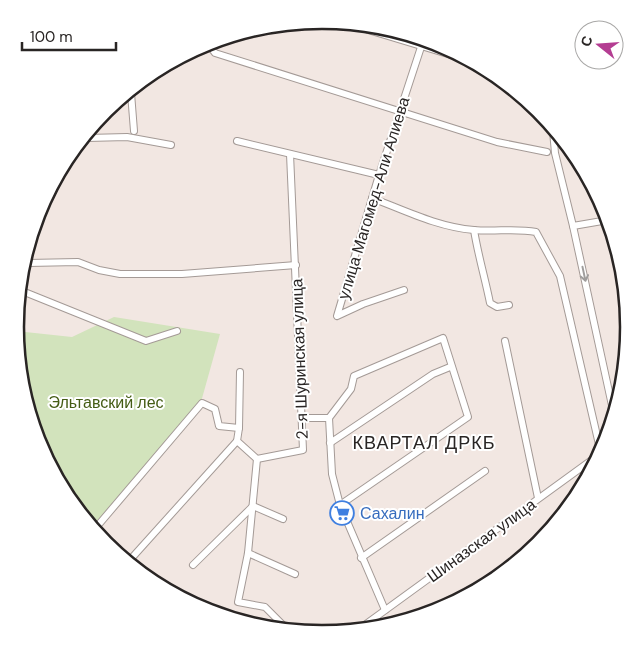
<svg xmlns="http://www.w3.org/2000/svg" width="644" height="655" font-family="'DM Sans',sans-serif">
<rect width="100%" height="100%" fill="#f2e7e2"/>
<path fill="#d2e3bc" d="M114,317L220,334L201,402L94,528L38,445L16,331L72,337Z"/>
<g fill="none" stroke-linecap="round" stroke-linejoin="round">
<g stroke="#a49a96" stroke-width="8">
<g id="minor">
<path d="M368,30L461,58"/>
<path d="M211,43L212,49L215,53L497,142L547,152"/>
<path d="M131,93L134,131"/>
<path d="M553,131L555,153L573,226L613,410"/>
<path d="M87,138L127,137L171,145"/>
<path d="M237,141L379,175"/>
<path d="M372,198C406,211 438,227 474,230C495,232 516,228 536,232L560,276L601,453"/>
<path d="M573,226L608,220"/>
<path d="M474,230C478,255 485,278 490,303L497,307L509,305"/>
<path d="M28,263L78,262L99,270L120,274H182L296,265"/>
<path d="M404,290L363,304L337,316L379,175L423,41"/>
<path d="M22,291L146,341L177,331"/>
<path d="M505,341L538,498"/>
<path d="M240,372L239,428L237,441L257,459L303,450L290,154"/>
<path d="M301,418H329L332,474L340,505L385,610"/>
<path d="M329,418L351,389L354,376L443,338L468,417L340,505"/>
<path d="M330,443L433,374L450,367"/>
<path d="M257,459L248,553L238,602L265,607L283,625"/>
<path d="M253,506L283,519"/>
<path d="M100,523L202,403L215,409L219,426L239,428"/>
<path d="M248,553L295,574"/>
<path d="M361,558L485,471"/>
<path d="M518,558L542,540"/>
<path d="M129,561L237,441"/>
<path d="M193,565L252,507"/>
<path d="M140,568L156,579"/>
<path d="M362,627L600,454"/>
</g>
</g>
<use href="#minor" stroke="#fff" stroke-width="6"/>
</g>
<defs><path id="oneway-shaft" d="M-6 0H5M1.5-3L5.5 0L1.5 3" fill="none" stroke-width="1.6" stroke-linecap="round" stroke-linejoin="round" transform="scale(1.25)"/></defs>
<use stroke="#9f9d9c" href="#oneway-shaft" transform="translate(584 274) rotate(78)"/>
<defs>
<g id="supermarket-ring" transform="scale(1.25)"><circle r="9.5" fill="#fff" stroke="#3f7fe0" stroke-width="1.5"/><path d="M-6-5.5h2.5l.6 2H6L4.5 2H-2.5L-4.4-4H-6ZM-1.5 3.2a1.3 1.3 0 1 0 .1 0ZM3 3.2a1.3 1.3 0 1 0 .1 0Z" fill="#3f7fe0"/></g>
</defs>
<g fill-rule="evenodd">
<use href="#supermarket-ring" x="342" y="513"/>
</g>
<g text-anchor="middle" stroke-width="4" stroke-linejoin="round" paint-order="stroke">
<g font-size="16" fill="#292524" stroke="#fff">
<text transform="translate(373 198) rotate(-73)" y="6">улица Магомед-Али Алиева</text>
<text transform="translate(299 359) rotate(-92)" y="6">2-я Шуринская улица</text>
<text transform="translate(481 540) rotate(-36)" y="6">Шиназская улица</text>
</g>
<g font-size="16" fill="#445c14" stroke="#fff">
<text x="106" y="408">Эльтавский лес</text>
</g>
<g font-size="16" fill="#366cbe" stroke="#fff" text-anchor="start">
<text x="360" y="519">Сахалин</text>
</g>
<g font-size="18" letter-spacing="1" fill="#292524" stroke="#fff">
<text x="424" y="449">КВАРТАЛ ДРКБ</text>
</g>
</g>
<path d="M0 0H644V655H0ZM24 327a298 298 0 1 1 596 0a298 298 0 1 1-596 0Z" fill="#fff" fill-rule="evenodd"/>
<path fill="none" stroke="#292524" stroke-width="2.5" d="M24 327a298 298 0 1 1 596 0a298 298 0 1 1-596 0Z"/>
<g transform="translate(599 45) rotate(287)"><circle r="24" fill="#ffffff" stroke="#a9a8a7"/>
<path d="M0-4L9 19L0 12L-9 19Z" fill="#b43d92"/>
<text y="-8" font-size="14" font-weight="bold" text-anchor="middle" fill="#292524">С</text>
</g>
<path d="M22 42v8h94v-8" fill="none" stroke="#292524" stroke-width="2.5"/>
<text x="30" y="42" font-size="15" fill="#292524" stroke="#ffffff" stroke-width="4" paint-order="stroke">100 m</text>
</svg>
